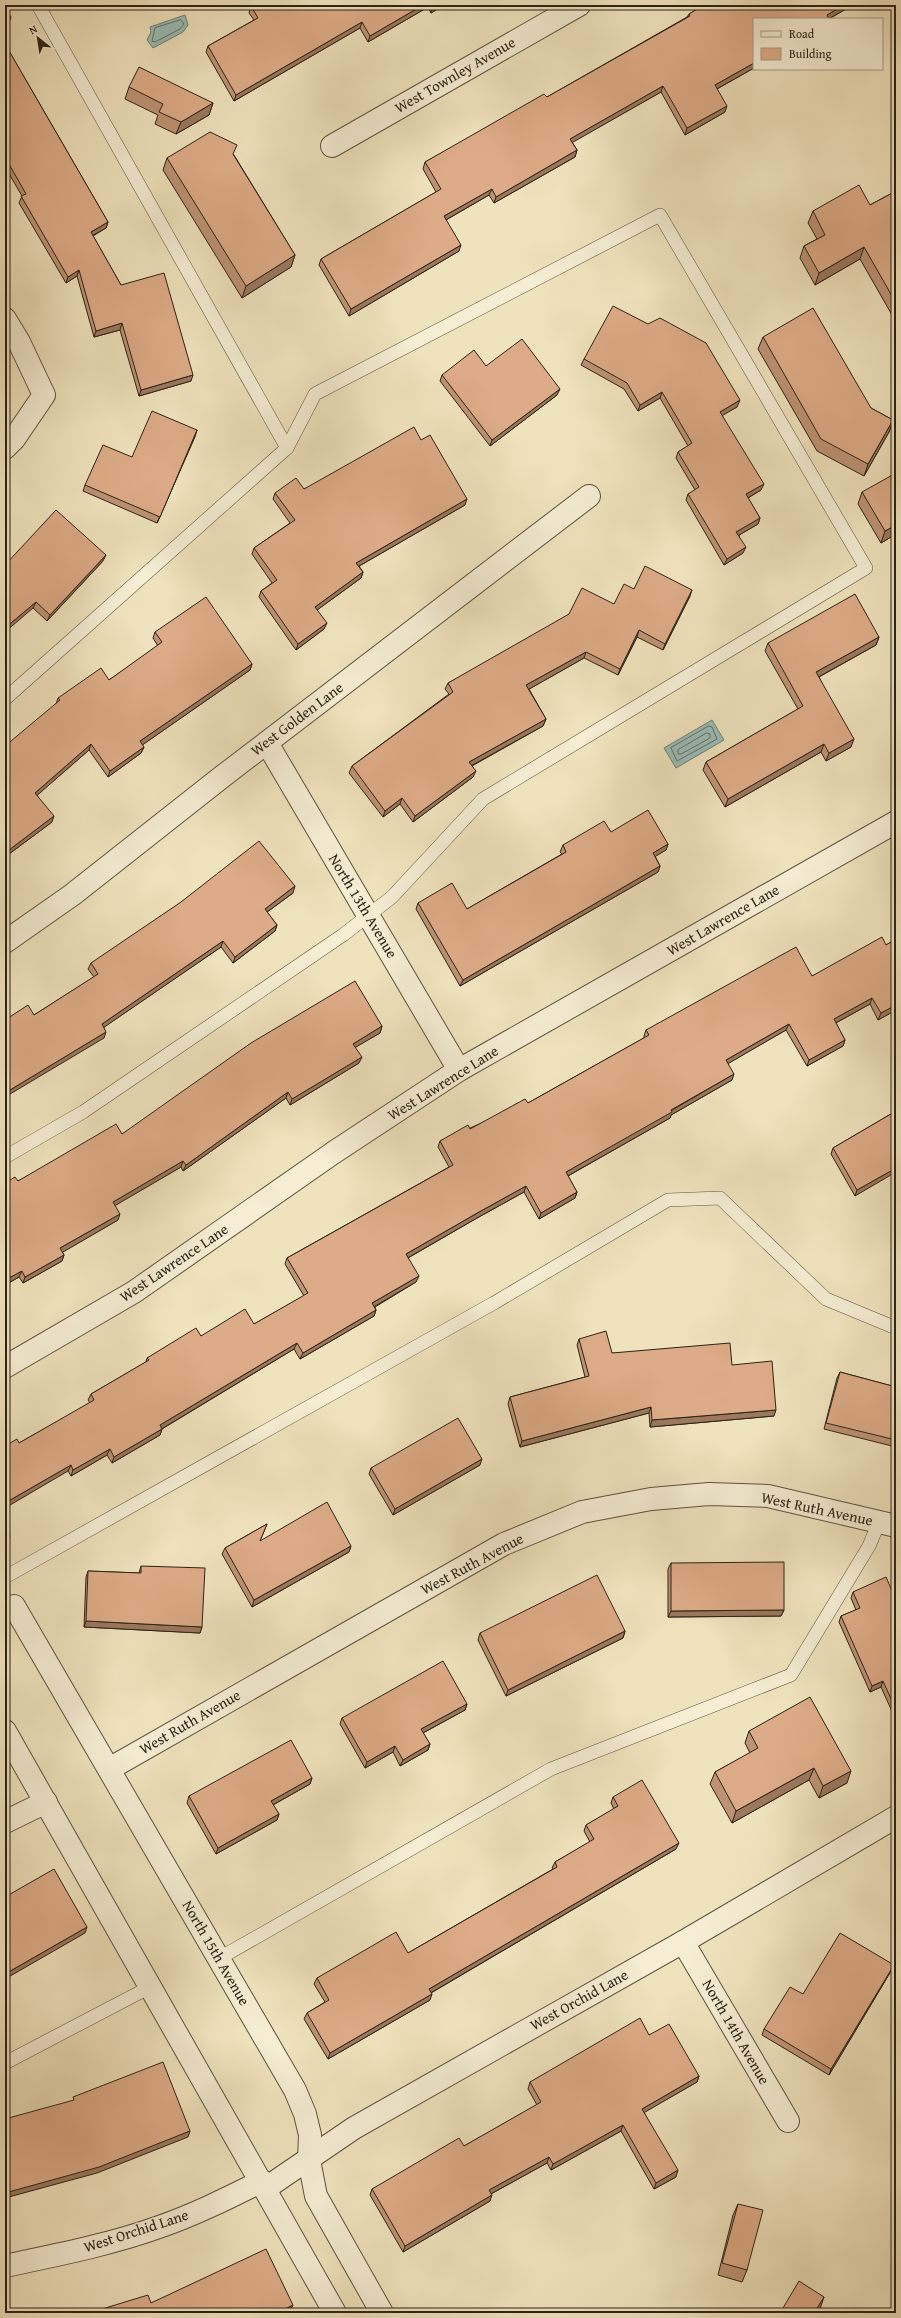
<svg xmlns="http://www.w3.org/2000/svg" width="901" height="2318" font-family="'Gentium Book Plus',serif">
<rect width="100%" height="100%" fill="#efe3bd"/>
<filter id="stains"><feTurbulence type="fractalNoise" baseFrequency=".005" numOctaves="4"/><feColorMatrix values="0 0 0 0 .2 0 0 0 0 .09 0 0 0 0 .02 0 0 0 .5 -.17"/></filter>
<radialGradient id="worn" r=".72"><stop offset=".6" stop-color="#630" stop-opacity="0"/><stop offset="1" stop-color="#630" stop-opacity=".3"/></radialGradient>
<g fill="#9abdb6" stroke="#6e7f76">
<path d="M185,15L188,25L183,32L153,48L147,40L151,32L150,27Z"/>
<path d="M712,720L724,740L676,768L664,748Z"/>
</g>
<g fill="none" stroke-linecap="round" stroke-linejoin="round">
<g stroke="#637066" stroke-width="1">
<path d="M181,20L184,24L180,29L155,42L152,41L155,28Z"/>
<path d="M709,726L712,727L717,739L677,761L671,748Z"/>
<path d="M707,733L710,734V738L681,754H678V750Z"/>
</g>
<g stroke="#5d5340" stroke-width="14">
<g id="service">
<path d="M38,5L287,448"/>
<path d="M5,699L287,448L315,394L660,215L866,568L483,799L392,897L343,935L83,1112L5,1157"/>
<path d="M5,1577L494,1303L668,1200L720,1198L826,1299L896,1328"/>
<path d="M218,1959L551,1769L791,1675L869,1546L879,1522"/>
<path d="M5,2063L150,1987"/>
</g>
</g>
<g stroke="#5d5340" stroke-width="24">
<g id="minor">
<path d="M332,146L579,5"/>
<path d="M5,319L19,342L44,395L14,439L5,448"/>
<path d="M267,743L459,1070"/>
<path d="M5,942L72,895L223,776L589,496"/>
<path d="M5,1367L134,1292L333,1153L459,1070L896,822"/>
<path d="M14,1606L295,2090L305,2114L310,2135L309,2160L316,2196L382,2313"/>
<path d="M109,1769L504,1544L582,1512L651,1499L709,1494L768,1496L896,1526"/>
<path d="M5,1822L46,1802"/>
<path d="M683,1942L788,2121"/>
<path d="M266,2188L354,2128L683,1942L896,1817"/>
<path d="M5,2266C56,2255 109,2245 159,2227C194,2215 228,2198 262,2181"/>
</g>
</g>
<g stroke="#5d5340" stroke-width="24">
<path id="tertiary" d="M5,1731L335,2313"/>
</g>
<use href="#service" stroke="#f5edd4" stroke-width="13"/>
<use href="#minor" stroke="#f5edd4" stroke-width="22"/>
<use href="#tertiary" stroke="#f5edd4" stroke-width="22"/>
</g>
<g fill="#be9374" stroke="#2c2316">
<path d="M49,5H58L51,9Z"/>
<path d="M254,5H444L431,13L428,7L368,42L360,28L234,101L206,52L208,46L254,20L249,13L251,6Z"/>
<path d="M704,5H853L829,19H754V68L717,89L725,112L685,135L661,92L572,142L577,150L575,157L494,203L489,195L446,220L459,251L349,316L319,265L321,259L436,192L423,169L425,162L547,97L687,17L689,14Z"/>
<path d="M5,44L108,222L106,228L93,236L121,285L191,381L139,396L120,330L94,337L77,276L66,283L19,203L22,196L5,167Z"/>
<path d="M129,87L213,103L209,115L176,134L155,124L158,115L125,99Z"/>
<path d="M234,155L295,255L291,267L242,298L163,170L167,158Z"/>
<path d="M896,191V322L860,259L815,285L800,258L804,246L817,239L808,223L813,211L870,205Z"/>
<path d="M763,337L871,408L893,420L889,432L864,476L817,451L758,349Z"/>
<path d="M584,359L737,407L722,415L761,490L748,498L760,518L758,524L739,535L743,553L724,565L686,500L688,494L695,490L676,458L678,452L688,446L660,398L638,411L624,389L581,365Z"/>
<path d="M486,366L557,395L490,446L440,381L442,375Z"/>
<path d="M197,430L157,523L83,491L85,485L132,457Z"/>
<path d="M421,440L465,505L359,566L363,572L361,578L317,610L324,629L296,650L259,597L261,591L272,583L252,554L254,548L290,523L273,499L275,493L304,489Z"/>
<path d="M862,492L896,534L881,543L858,504Z"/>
<path d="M103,561L47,621L33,608L5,565Z"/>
<path d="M634,589L690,596L663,650L637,637L618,675L584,658L529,689L546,719L543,726L472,766L473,777L413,822L400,804L383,817L349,773L352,766L449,694L445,689L448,683L614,604Z"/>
<path d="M155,632L252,664L250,670L142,745L144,747L141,753L108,777L89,750L37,795L52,822L5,857L58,698L109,680L158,646L153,638Z"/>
<path d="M879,637L876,645L819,677L851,747L826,761L821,752L725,807L703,770L706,762L798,709L765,651L768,643Z"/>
<path d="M611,832L668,844L666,850L655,856L660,866L658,872L460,986L416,909L418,903L467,909L562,854L560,852L563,845Z"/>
<path d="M293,893L267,912L277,925L275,931L233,963L221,947L104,1027V1038L34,1015L94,977L88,969L91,963Z"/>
<path d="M896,939V1010L878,1020L870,1004L836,1023L845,1040L843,1046L807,1066L786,1030L728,1063L732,1080L671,1115L670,1118L568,1176L577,1192L575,1198L539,1219L524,1192L477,1218L408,1258L416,1282L375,1307L376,1310L374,1316L300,1359L294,1349L162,1429L160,1435L112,1463L107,1455L71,1476L68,1471L19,1443L90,1403L88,1400L91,1394L146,1362L147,1358L201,1336L254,1324L304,1296L285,1264L287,1258L449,1167L438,1147L440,1141L528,1103L644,1038V1036L646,1030L812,976L886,945Z"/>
<path d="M382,1026L380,1033L355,1047L359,1063L290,1105L286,1098L183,1171L181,1167L115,1205L118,1220L62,1252L64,1255L62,1261L23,1283L19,1277L5,1285V1183L18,1181L122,1134Z"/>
<path d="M896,1111L855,1196L831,1154L833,1148Z"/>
<path d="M579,1339L612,1353L732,1365L774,1416L650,1427L649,1413L520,1447L508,1404L510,1397L585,1377L577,1345Z"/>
<path d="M840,1372L896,1387V1447L824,1429L837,1378Z"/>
<path d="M480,1465L393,1515L369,1474L371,1468Z"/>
<path d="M267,1524L260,1541L351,1546L349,1552L252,1607L222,1554L225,1548Z"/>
<path d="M671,1563L784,1610L781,1616L668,1617V1569Z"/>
<path d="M141,1566L202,1627L200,1633L84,1627L86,1577L88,1571L139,1573Z"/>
<path d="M853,1592L896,1600V1718H895L881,1687L870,1692L839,1622L841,1616L856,1610L851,1598Z"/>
<path d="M625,1631L623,1638L506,1696L478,1640L480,1633Z"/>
<path d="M467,1704L465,1710L423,1733L430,1744L428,1750L400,1766L393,1752L365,1768L340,1724L342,1718Z"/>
<path d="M749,1731L847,1783L819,1798L809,1780L732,1823L710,1784L715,1772L750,1753L745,1743Z"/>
<path d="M312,1778L310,1784L273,1805L279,1814L277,1820L216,1854L187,1803L189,1796Z"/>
<path d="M613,1797L676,1849L431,1993L430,2000L328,2059L304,2019L307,2013L325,2002L314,1984L317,1978L408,1953L553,1869L552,1868L555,1862L590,1842L584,1831L586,1825L614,1809L611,1803Z"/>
<path d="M891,1971L829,2075L762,2035L764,2029L803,1994Z"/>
<path d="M649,2035L699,2076L697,2082L644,2112L676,2177L654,2189L621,2131L551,2170L547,2163L491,2194L490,2201L403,2252L370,2195L372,2189L464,2146L537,2105L528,2089L530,2082Z"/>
<path d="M738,2204L747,2270L742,2282L718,2275L733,2215Z"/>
</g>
<g fill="#9b785e" stroke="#2c2316">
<path d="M52,5H58L51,9Z"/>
<path d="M423,5H429L428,7L368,42L370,36Z"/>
<path d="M436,5H444L431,13L433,7Z"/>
<path d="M844,5H853L828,19L827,15Z"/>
<path d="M11,17L9,23L5,25V20Z"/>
<path d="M362,22L360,28L234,101L236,95Z"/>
<path d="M754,63V68L713,91L715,85Z"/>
<path d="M663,86L661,92L568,145L570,139Z"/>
<path d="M213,103L209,115L176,134L181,122Z"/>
<path d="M727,106L725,112L685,135L687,128Z"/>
<path d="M577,150L575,157L494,203L496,197Z"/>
<path d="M492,189L489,195L442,222L444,216Z"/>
<path d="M108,222L106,228L88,238L91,232Z"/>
<path d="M461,245L459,251L349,316L351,309Z"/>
<path d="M864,247L860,259L815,285L819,273Z"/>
<path d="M295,255L291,267L242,298L246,286Z"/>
<path d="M79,270L77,276L66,283L68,277Z"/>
<path d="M122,323L120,330L94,337L96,331Z"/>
<path d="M193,375L191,381L139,396L141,390Z"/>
<path d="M560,389L557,395L490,446L492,440Z"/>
<path d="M662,392L660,398L638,411L640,405Z"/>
<path d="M740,400L737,407L718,418L720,412Z"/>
<path d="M893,420L889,432L864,476L868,464Z"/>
<path d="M197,430L195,437L157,523L160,517Z"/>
<path d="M764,484L761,490L744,500L746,494Z"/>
<path d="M467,499L465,505L354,569L356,563Z"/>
<path d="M760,518L758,524L734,538L736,532Z"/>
<path d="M896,525V534L881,543L885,531Z"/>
<path d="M746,547L743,553L724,565L727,559Z"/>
<path d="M106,555L103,561L47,621L50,615Z"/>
<path d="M363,572L361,578L313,613L315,607Z"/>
<path d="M692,590L690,596L663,650L665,644Z"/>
<path d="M36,602L33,608L5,632V628Z"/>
<path d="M327,623L324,629L296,650L298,644Z"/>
<path d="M639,630L637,637L618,675L620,669Z"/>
<path d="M879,637L876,645L813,680L816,672Z"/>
<path d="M586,652L584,658L524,692L526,685Z"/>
<path d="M252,664L250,670L138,748L140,741Z"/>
<path d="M546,719L543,726L467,768L469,762Z"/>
<path d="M854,739L851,747L826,761L829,753Z"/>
<path d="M91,744L89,750L33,799L35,793Z"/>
<path d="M824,744L821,752L725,807L728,799Z"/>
<path d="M144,747L141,753L108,777L110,771Z"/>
<path d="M476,771L473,777L413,822L415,816Z"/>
<path d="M402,798L400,804L383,817L385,811Z"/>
<path d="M54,816L52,822L5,857V853Z"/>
<path d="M668,844L666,850L651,859L653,853Z"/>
<path d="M660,866L658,872L460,986L463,980Z"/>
<path d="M295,886L293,893L263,915L265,909Z"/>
<path d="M277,925L275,931L233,963L235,957Z"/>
<path d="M223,941L221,947L100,1030L102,1024Z"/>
<path d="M872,998L870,1004L832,1025L834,1019Z"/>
<path d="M896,1005V1010L878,1020L881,1013Z"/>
<path d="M789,1024L786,1030L724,1066L726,1060Z"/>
<path d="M382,1026L380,1033L351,1050L353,1044Z"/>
<path d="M106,1032L104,1038L5,1097V1093Z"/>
<path d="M845,1040L843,1046L807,1066L809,1060Z"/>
<path d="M362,1057L359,1063L290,1105L292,1099Z"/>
<path d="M734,1074L732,1080L671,1115L670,1118L564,1178L566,1172Z"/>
<path d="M288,1092L286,1098L183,1171L186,1165Z"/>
<path d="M183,1161L181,1167L111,1208L113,1202Z"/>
<path d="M896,1168V1172L855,1196L857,1190Z"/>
<path d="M526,1186L524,1192L477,1218L404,1260L406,1254L479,1212Z"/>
<path d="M577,1192L575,1198L539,1219L541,1213Z"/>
<path d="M120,1214L118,1220L58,1255L60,1248Z"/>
<path d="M64,1255L62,1261L23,1283L25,1277Z"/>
<path d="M22,1271L19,1277L5,1285V1280Z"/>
<path d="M419,1276L416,1282L370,1309L372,1303Z"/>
<path d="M376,1310L374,1316L300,1359L303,1353Z"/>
<path d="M297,1343L294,1349L158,1431L160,1425Z"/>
<path d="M651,1407L649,1413L520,1447L522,1441Z"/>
<path d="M776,1410L774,1416L650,1427L652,1420Z"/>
<path d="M162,1429L160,1435L112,1463L114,1457Z"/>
<path d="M110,1449L107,1455L71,1476L73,1470Z"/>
<path d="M482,1459L480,1465L393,1515L395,1509Z"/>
<path d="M71,1465L68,1471L5,1508V1503Z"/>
<path d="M10,1536L8,1542L5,1544V1539Z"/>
<path d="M351,1546L349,1552L252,1607L254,1600Z"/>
<path d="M784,1610L781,1616L668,1617L671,1611Z"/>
<path d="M86,1621L202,1627L200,1633L84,1627Z"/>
<path d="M625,1631L623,1638L506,1696L508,1690Z"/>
<path d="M883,1681L881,1687L870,1692L872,1686Z"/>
<path d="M467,1704L465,1710L419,1735L421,1729Z"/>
<path d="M430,1744L428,1750L400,1766L403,1760Z"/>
<path d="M395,1746L393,1752L365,1768L367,1762Z"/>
<path d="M814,1768L809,1780L732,1823L736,1811Z"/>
<path d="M851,1771L847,1783L819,1798L823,1786Z"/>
<path d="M312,1778L310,1784L269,1807L271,1801Z"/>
<path d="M279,1814L277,1820L216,1854L218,1848Z"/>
<path d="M679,1843L676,1849L427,1995L429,1989Z"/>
<path d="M87,1927L85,1933L5,1979V1974Z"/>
<path d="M894,1965L891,1971L829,2075L831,2069Z"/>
<path d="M432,1994L430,2000L328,2059L330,2053Z"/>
<path d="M699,2076L697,2082L640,2115L642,2109Z"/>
<path d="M623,2125L621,2131L551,2170L553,2164Z"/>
<path d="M190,2131L188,2137L97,2173L5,2198V2193Z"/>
<path d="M549,2157L547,2163L487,2196L489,2190Z"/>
<path d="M678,2170L676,2177L654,2189L656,2183Z"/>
<path d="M492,2195L490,2201L403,2252L405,2246Z"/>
<path d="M824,2297L820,2309L817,2313H814Z"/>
<path d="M293,2305L290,2312L287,2313H277Z"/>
</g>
<g fill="#ddab87" stroke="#2c2316">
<path d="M254,5H423L370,36L362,22L236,95L208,46L258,18L251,6Z"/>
<path d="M704,5H844L827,15L829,19H754V63L715,85L727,106L687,128L663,86L570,139L577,150L496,197L492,189L444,216L461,245L351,309L321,259L441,189L425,162L544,94L547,97L690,16L689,14Z"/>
<path d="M5,7L11,17L5,20Z"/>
<path d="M5,44L108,222L91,232L121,285L164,273L193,375L141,390L122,323L96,331L79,270L68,277L21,196L26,194L5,157Z"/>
<path d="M139,67L213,103L181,122L159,112L163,104L129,87Z"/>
<path d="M210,132L237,145L233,154L295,255L246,286L167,158Z"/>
<path d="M859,185L870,205L896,191V303L864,247L819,273L804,246L825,235L813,211Z"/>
<path d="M613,306L648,324L660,318L706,343L740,400L720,412L764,484L746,494L760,518L736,532L746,547L727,559L688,494L699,487L678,452L692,443L662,392L640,405L627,383L584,359Z"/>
<path d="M813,308L871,408L893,420L868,464L821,439L763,337Z"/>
<path d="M522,339L560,389L492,440L442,375L474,350L486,366Z"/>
<path d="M152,411L197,430L160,517L85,485L103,445L132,457Z"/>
<path d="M414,427L421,440L430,435L467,499L356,563L363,572L315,607L327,623L298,644L261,591L277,580L254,548L295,520L275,493L296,478L304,489Z"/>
<path d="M896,473V525L885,531L862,492Z"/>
<path d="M56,510L106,555L50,615L36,602L5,628V565Z"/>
<path d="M645,566L692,590L665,644L639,630L620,669L586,652L526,685L546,719L469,762L476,771L415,816L402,798L385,811L352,766L453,692L448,683L569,614L582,588L614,604L624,584L634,589Z"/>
<path d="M855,594L879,637L816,672L854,739L829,753L824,744L728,799L706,762L803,706L768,643Z"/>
<path d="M206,597L252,664L140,741L144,747L110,771L91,744L35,793L54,816L5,853V746L60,700L58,698L101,668L109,680L162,642L155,632Z"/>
<path d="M648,810L668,844L653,853L660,866L463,980L418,903L452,883L467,909L566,852L563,845L604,821L611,832Z"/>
<path d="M259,841L295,886L265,909L277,925L235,957L223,941L102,1024L106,1032L5,1093V1020L28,1005L34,1015L98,974L91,963L181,902Z"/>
<path d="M882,937L886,945L896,939V1005L881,1013L872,998L834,1019L845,1040L809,1060L789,1024L726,1060L734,1074L671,1110L672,1112L566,1172L577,1192L541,1213L526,1186L479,1212L406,1254L419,1276L372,1303L376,1310L303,1353L297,1343L160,1425L162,1429L114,1457L110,1449L73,1470L71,1465L5,1503V1446L17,1439L19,1443L94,1400L91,1394L149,1360L147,1358L196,1328L201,1336L245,1309L254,1324L308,1293L287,1258L453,1165L440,1141L468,1125L470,1129L525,1099L528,1103L649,1035L646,1030L796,947L812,976Z"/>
<path d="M355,981L382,1026L353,1044L362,1057L292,1099L288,1092L186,1165L183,1161L113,1202L120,1214L60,1248L64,1255L25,1277L22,1271L5,1280V1183L15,1177L18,1181L116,1124L122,1134L251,1043Z"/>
<path d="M896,1111V1168L857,1190L833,1148Z"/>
<path d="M606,1331L612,1353L730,1343L732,1365L772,1361L776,1410L652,1420L651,1407L522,1441L510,1397L589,1376L579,1339Z"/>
<path d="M840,1372L896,1387V1440L826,1423Z"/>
<path d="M458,1418L482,1459L395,1509L371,1468Z"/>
<path d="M327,1502L351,1546L254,1600L225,1548L267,1524L260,1541Z"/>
<path d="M5,1527L10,1536L5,1539Z"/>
<path d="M784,1562V1610L671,1611V1563Z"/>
<path d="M141,1566L205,1568L202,1627L86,1621L88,1571L141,1573Z"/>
<path d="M597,1575L625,1631L508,1690L480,1633Z"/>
<path d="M886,1577L896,1600V1710L883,1681L872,1686L841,1616L860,1608L853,1592Z"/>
<path d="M443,1661L467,1704L421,1729L430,1744L403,1760L395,1746L367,1762L342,1718Z"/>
<path d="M810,1697L851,1771L823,1786L814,1768L736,1811L715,1772L758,1748L749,1731Z"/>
<path d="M291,1740L312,1778L271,1801L279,1814L218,1848L189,1796Z"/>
<path d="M642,1780L679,1843L429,1989L432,1994L330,2053L307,2013L329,2000L317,1978L396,1932L408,1953L557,1867L555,1862L594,1839L586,1825L618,1806L613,1797Z"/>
<path d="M54,1869L87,1927L5,1974V1897Z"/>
<path d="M840,1933L894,1965L831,2069L764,2029L790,1987L803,1994Z"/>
<path d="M640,2018L649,2035L669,2024L699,2076L642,2109L678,2170L656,2183L623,2125L553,2164L549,2157L489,2190L492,2195L405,2246L372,2189L459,2138L464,2146L541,2102L530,2082Z"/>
<path d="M163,2062L190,2131L99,2167L5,2193V2119L74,2100L73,2097Z"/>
<path d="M738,2204L763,2210L747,2270L722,2263Z"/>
<path d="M266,2249L293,2305L277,2313H89L148,2295L151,2303Z"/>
<path d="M799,2281L824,2297L814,2313H780Z"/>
</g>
<g text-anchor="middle" stroke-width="3" stroke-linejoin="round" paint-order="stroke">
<g font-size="15" fill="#2c2316" stroke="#f5edd4">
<text transform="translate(455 75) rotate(-30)" y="5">West Townley Avenue</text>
<text transform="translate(297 719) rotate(-37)" y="5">West Golden Lane</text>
<text transform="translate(363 906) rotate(59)" y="5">North 13th Avenue</text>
<text transform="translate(723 920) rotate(-30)" y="5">West Lawrence Lane</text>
<text transform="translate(443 1083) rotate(-32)" y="5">West Lawrence Lane</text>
<text transform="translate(174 1263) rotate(-34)" y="5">West Lawrence Lane</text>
<text transform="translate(817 1509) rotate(12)" y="5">West Ruth Avenue</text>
<text transform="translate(472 1564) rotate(-28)" y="5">West Ruth Avenue</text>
<text transform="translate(190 1722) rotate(-30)" y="5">West Ruth Avenue</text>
<text transform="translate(216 1953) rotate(60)" y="5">North 15th Avenue</text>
<text transform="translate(579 2000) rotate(-29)" y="5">West Orchid Lane</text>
<text transform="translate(736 2032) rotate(60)" y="5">North 14th Avenue</text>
<text transform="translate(136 2231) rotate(-18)" y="5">West Orchid Lane</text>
</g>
</g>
<rect width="901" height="2318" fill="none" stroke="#efe3bd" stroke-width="20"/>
<rect x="6" y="6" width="889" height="2306" fill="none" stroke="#2c2316" stroke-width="2"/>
<rect x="10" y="10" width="881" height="2298" fill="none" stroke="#2c2316"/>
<rect x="753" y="18" width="130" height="52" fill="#f5edd4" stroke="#a59c88"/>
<rect x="761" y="31" width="20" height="6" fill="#f5edd4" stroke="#a59c88"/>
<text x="789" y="38" font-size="12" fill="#2c2316">Road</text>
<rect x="761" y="48" width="20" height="12" fill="#ddab87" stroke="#a59c88"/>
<text x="789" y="58" font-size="12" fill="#2c2316">Building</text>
<g transform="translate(38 38) rotate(330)" stroke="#f5edd4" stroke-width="3" paint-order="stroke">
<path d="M0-3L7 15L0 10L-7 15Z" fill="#2c2316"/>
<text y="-6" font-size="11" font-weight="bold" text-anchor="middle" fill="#2c2316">N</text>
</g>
<rect width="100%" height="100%" filter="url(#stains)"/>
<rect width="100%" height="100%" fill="url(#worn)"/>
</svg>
